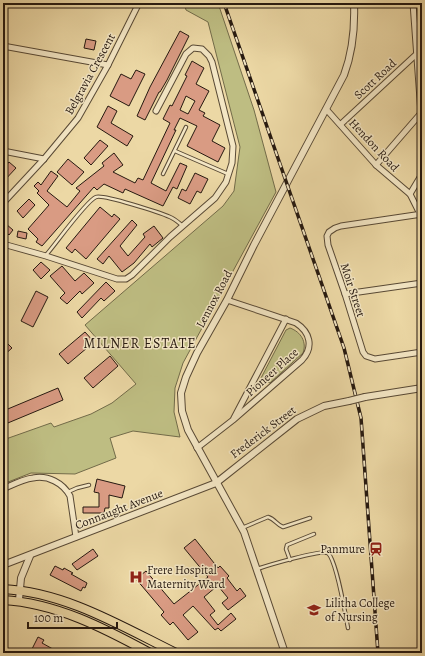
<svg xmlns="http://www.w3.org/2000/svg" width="425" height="656" font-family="Alegreya,serif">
<rect width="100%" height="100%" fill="#ecd8a5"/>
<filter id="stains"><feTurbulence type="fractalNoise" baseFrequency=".005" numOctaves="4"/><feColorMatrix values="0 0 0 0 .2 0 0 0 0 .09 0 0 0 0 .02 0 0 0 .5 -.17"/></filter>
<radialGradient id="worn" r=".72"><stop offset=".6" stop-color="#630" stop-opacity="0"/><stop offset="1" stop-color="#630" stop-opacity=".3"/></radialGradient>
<g fill="#bebd82" stroke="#726b49">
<path d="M184,3H218L254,110L276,192L183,363L175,388L174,412L180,437L133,431L110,438L116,458L75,474L31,473L3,484V440L51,423L54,427L91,414L112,403L136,384L85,325L223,206L234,191L240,147L208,22L186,10Z"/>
<path d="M290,328C301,332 307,342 303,353L270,383L261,378L286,330Z"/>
</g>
<g fill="#d99b83" stroke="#261910" fill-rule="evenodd">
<path d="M180,31L189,36L167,80L160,92H159L145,120L137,116L150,87Z"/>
<path d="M86,39L96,41L94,50L84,48Z"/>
<path d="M192,61L204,68L196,84L209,91L199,110L205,113L203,116L220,125L212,141L225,148L218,162L187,146L197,126L180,118L174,130H176L151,183L166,191L180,163L187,166L177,189L173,187L163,206L125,189L123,193L104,184L97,190L94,187L42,246L36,242L38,239L28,229L49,205L37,193L39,191L34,186L38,182L41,185L51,171L58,176L47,191L67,207L80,191L76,188L104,166L102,163L114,153L123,165L113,172L135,183L138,178L143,180L170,123L163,119L170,105L172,106L187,76L185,75ZM186,96L195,101L188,114L180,110Z"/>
<path d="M136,70L145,74L129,106L110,96L121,74L131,79Z"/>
<path d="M108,106L117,111L111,123L133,136L127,146L97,127Z"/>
<path d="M100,140L108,146L91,165L84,158Z"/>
<path d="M68,159L84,172L72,185L57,172Z"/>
<path d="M9,162L16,168L3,182V169Z"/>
<path d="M195,173L208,179L201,193L197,191L190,204L178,198L182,189L186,191Z"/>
<path d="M29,199L35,205L23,218L17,211Z"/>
<path d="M100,207L112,217L114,214L120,219L86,259L75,249L72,253L66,248Z"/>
<path d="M132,220L137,225L120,246L128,256L145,237L143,234L154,226L163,238L152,247L150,244L134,263L122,272L109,256L103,264L97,259Z"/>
<path d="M6,224L13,230L9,235L3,229Z"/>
<path d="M18,231L27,233L26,239L17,237Z"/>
<path d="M41,262L50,270L41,279L33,270Z"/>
<path d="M62,266L75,281L84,273L94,283L82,294L80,291L67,304L60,298L65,293L50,276Z"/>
<path d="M106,282L115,291L104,301L101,298L82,318L77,312Z"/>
<path d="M36,291L48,297L33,327L21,321Z"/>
<path d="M85,332L94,342L68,364L59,354Z"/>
<path d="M3,339L12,348L3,356Z"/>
<path d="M110,356L118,366L93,388L84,378Z"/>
<path d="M58,388L63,400L3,425V411Z"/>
<path d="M97,479L125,486L122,498L109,495V508H105L104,513H83V507H99V493L94,492Z"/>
<path d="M195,539L218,568L220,566L229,576L227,578L237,591L240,588L246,596L228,610L222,603L228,598L218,586L216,587L204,597L215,611L210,615L218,625L231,613L236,619L221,631L218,628L215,630L193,606L183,615L198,632L188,640L173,622L170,625L161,615L164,612L136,579L146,571L174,604L208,577L184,548Z"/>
<path d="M93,549L98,556L77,570L72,564Z"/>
<path d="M55,566L63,570L64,568L73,573L71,574L87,583L85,588L83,587L81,591L50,575Z"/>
<path d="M38,637L44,640L42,643L60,653H30Z"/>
</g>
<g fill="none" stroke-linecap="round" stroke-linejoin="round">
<g stroke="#584935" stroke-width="4.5">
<g id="service">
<path d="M175,151L228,174"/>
<path d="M163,174L186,127"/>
<path d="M46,255C55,245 86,201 96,197C103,194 161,213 170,217C175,219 179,223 183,226"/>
<path d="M68,492L77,488L89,485"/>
<path d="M242,528L268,517C275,519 277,525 283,527L310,518"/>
<path d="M290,560L286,549L287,545L314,534"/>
<path d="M257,569C269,565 319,550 328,553C337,562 345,613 348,628"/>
</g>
</g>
<g stroke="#584935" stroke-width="7">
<g id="minor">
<path d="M413,3L421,113"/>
<path d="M3,46L108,65"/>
<path d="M326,109L376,165L410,194L420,214"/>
<path d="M341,124L422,49"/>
<path d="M3,151L44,159"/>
<path d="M376,165L422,112"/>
<path d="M410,194L422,174"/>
<path d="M3,203L44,159L78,118L108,65L139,3"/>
<path d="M422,214L341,226L335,228L329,232L327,236L328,245L345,294L363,352L366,356L375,359L422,352"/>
<path d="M3,244L46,256L117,279H126L132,275L170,237L215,198L226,182L232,163L233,146L212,62L209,56L202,49L193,48L186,54L156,111"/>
<path d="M345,294L422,283"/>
<path d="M234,418L286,319"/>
<path d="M197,448L233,420L302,360C314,347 310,332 296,323L227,300"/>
<path d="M3,489C12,485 23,479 33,478C48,475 63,483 70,496L76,537"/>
</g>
</g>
<g stroke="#584935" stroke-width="8">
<g id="tertiary">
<path d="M365,397L422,388"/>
<path d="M3,565L216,483L297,419L324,406L349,401"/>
<path d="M19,600L21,578L30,556"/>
<path d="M285,653L244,532L188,430L182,411L181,393L186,377L197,353L227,300L254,245L344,75C353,51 355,29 354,3"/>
</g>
</g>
<g stroke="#261910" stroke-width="10">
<g id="primary">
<path d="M3,589C65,592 121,626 176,653"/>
<path d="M3,600C56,603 104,628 150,653"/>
</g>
</g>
<use href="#service" stroke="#f3e6c4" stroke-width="2.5"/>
<use href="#minor" stroke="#f3e6c4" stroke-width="5"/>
<use href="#tertiary" stroke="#f3e6c4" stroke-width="6"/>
<use href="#primary" stroke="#ecd8a5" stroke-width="8"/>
<g stroke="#261910" stroke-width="3.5">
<path id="rail" d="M224,3L344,348L361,418L378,653"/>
</g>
<use href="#rail" stroke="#f3e6c4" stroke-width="2" stroke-dasharray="6" stroke-linecap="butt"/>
<g stroke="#584935" stroke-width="8" stroke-linecap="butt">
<path id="tertiary-bridge" d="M349,401L365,397"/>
</g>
<use href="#tertiary-bridge" stroke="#f3e6c4" stroke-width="6"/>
</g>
<defs>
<g id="station-bare" transform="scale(1.08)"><path d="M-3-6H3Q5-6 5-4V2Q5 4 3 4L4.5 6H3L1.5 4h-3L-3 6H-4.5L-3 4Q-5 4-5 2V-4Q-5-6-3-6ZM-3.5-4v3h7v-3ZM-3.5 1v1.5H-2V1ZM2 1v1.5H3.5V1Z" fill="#8f2418" stroke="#f3e6c4" stroke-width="2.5" paint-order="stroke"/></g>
<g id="hospital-bare" transform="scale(1.08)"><path d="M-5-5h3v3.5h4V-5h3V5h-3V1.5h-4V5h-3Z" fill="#8f2418" stroke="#f3e6c4" stroke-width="2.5" paint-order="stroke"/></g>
<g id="university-bare" transform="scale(1.08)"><path d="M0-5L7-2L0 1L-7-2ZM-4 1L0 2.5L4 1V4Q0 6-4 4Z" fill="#8f2418" stroke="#f3e6c4" stroke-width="2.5" paint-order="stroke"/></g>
</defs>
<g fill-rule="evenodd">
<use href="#station-bare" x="376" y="549"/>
<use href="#hospital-bare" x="136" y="577"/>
<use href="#university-bare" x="314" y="610"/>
</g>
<g text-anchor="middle" stroke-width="3" stroke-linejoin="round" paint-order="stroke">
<g font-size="12" fill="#261910" stroke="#f3e6c4">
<text transform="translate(90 74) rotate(-61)" y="4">Belgravia Crescent</text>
<text transform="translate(375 79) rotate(-43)" y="4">Scott Road</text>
<text transform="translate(374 145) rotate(47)" y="4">Hendon Road</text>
<text transform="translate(353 290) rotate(72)" y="4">Moir Street</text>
<text transform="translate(214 299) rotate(-62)" y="4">Lennox Road</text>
<text transform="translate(272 372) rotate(-42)" y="4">Pioneer Place</text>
<text transform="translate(263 432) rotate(-37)" y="4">Frederick Street</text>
<text transform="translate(119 509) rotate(-21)" y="4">Connaught Avenue</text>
</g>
<g font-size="12" fill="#261910" stroke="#f3e6c4" text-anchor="start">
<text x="365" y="553" text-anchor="end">Panmure</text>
<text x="147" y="574">Frere Hospital<tspan x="147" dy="14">Maternity Ward</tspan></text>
<text x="325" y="607">Lilitha College<tspan x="325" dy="14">of Nursing</tspan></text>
</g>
<g font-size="14" letter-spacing="1" fill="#261910" stroke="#f3e6c4">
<text x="140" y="348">MILNER ESTATE</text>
</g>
</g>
<rect width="425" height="656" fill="none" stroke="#ecd8a5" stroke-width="16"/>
<rect x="4" y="4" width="417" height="648" fill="none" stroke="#261910" stroke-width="2"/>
<rect x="8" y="8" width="409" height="640" fill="none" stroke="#261910"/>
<path d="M28 622v6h89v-6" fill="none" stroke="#261910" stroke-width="2"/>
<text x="34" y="622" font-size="12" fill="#261910" stroke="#f3e6c4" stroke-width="3" paint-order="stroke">100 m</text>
<rect width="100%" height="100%" filter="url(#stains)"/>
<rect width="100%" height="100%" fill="url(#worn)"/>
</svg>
